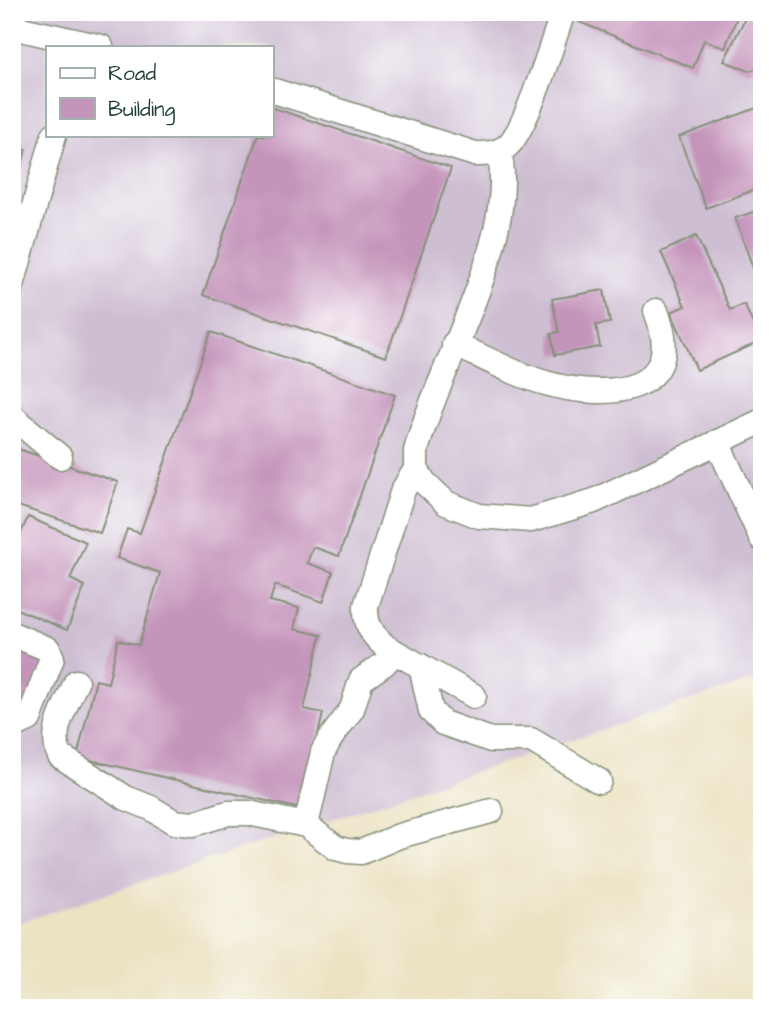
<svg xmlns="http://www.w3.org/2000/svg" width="774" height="1020" font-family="'Architects Daughter',sans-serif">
<rect width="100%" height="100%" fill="#fff"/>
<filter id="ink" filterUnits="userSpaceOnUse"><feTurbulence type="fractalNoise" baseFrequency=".0143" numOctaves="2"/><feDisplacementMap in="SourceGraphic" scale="14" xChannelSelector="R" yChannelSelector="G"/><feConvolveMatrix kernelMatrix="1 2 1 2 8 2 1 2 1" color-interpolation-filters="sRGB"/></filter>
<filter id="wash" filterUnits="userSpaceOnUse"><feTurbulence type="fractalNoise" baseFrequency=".00686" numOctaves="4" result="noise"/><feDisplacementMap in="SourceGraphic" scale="28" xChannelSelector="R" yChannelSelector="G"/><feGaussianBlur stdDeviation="1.57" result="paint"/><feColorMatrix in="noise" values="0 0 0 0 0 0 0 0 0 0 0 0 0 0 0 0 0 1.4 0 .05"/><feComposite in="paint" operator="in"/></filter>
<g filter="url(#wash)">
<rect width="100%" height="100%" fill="#ebe2c1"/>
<path fill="#cebed1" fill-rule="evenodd" d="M12,12H762V677L12,925ZM47,47H271V135H47Z"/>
<g id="blocks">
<g fill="#c594bb">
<path d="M583,12H739L725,48L704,40L693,68L579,22Z"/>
<path d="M748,12H762V67L749,71L724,61Z"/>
<path d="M762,106V187L706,208L679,137Z"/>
<path d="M271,107L451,168L386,357L203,295L258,135H271Z"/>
<path d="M12,145L26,149L13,201H12Z"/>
<path d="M762,209V290H761L735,218Z"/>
<path d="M696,236L730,310L744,304L761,341L697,370L671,312L685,306L661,252Z"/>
<path d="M604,290L610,323L596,325L600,347L555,355L551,334L559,332L552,299Z"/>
<path d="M211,332L395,395L339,556L313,547L307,563L333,572L323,602L275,585L270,601L299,608L294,629L321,635L304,709L323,713L301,809L77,757L96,680L108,683L118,640L139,645L160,573L117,558L127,529L140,533Z"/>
<path d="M12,447L118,482L100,533L12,504Z"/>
<path d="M28,517L86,542L70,579L85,586L67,630L12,607V553Z"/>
<path d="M12,644L45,657L25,709L12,704Z"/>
</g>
</g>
</g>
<g filter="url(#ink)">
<use href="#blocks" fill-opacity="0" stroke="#85907a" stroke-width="2"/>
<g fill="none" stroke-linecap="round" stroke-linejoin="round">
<g stroke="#85907a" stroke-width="27">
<g id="minor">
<path d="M12,27L101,47"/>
<path d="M271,90L475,154C486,154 497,154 506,147C526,133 553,40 563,12"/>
<path d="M499,151C519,238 439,364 416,451V469L424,482L446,503L479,516L531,520L594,501L762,421"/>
<path d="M12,285L54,135"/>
<path d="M454,344C485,358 516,375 549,384C609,400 689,394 656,311"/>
<path d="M12,416L60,457"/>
<path d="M717,442L762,539"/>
<path d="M416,469L403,490L366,606C365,625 372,635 386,647L474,696"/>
<path d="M12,634L48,649L52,658L29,719L20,723L12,721"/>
<path d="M421,666L431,711L443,723L491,740H531L599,781"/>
<path d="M76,682C67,705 48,732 60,756L126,798L151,808L174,822L193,824L228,813H248L306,825L336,848L347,851L361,852L399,836L491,811"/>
<path d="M306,825L323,752L330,739L352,709L361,680L384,664L395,652"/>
</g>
</g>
<use href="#minor" stroke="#fff" stroke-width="24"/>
</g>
</g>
<rect width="774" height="1020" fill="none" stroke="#fff" stroke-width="42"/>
<rect x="46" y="46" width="228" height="91" fill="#ffffff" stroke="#a5b1ae" stroke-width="2"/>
<rect x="60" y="68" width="35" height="10" fill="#ffffff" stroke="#a5b1ae" stroke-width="2"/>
<text x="108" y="80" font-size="21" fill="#1f3d34">Road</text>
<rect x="60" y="98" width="35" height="21" fill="#c594bb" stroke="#a5b1ae" stroke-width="2"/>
<text x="108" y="116" font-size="21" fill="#1f3d34">Building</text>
</svg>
